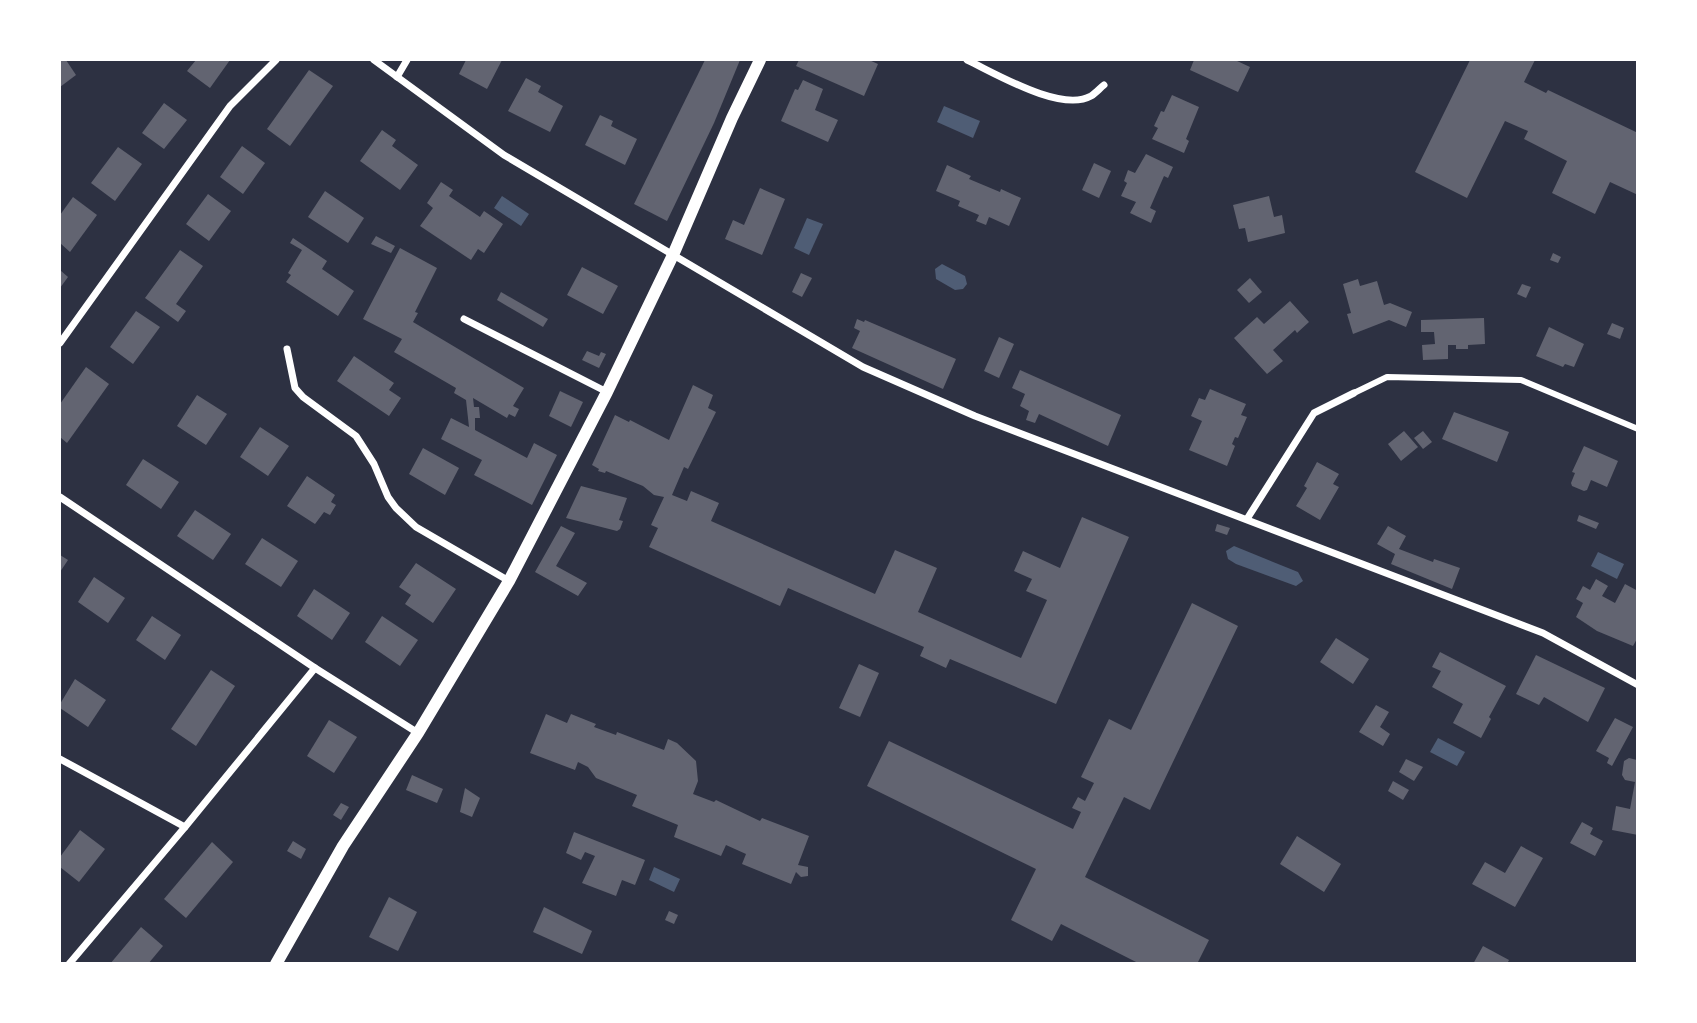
<svg xmlns="http://www.w3.org/2000/svg" width="1697" height="1023" font-family="'Exo 2',sans-serif">
<rect width="100%" height="100%" fill="#2d3142"/>
<g fill="#4f5d75">
<path d="M944,106L980,121L973,138L937,122Z"/>
<path d="M502,196L529,214L521,226L494,208Z"/>
<path d="M807,218L823,224L809,255L794,248Z"/>
<path d="M942,264L965,276L967,284L963,289L955,290L936,279L935,269Z"/>
<path d="M1234,546L1298,572L1303,581L1296,586L1236,564L1228,559L1226,551Z"/>
<path d="M1598,552L1624,564L1617,579L1591,566Z"/>
<path d="M1438,738L1465,752L1457,766L1430,752Z"/>
<path d="M654,867L680,879L674,892L649,880Z"/>
</g>
<g fill="#626471">
<path d="M60,60H66L76,75L60,87Z"/>
<path d="M196,60H230L210,88L187,71Z"/>
<path d="M466,60H502L487,89L459,74Z"/>
<path d="M705,60H740L714,123L667,221L634,204Z"/>
<path d="M799,60H869L878,64L864,96L796,66Z"/>
<path d="M1194,60H1235L1250,67L1238,92L1190,70Z"/>
<path d="M1470,60H1535L1524,82L1546,93L1548,90L1638,133V195L1610,182L1595,214L1552,193L1567,161L1524,139L1528,131L1505,121L1467,198L1415,172Z"/>
<path d="M309,70L333,86L290,146L267,129Z"/>
<path d="M526,78L541,86L538,92L563,106L550,132L508,111Z"/>
<path d="M803,80L823,89L815,110L838,120L828,142L781,121L795,89L798,90Z"/>
<path d="M1172,95L1199,107L1186,139L1189,141L1184,153L1152,139L1158,128L1154,126L1161,111L1164,112Z"/>
<path d="M164,103L187,120L164,149L142,133Z"/>
<path d="M600,115L613,121L611,126L637,139L625,165L585,145Z"/>
<path d="M382,130L396,140L392,146L418,165L400,190L360,161Z"/>
<path d="M242,146L265,163L243,194L220,177Z"/>
<path d="M118,147L142,164L115,201L91,183Z"/>
<path d="M1146,154L1173,167L1168,178L1164,176L1150,208L1156,211L1151,223L1130,213L1136,202L1121,196L1127,183L1124,181L1128,170L1135,173Z"/>
<path d="M1094,163L1111,171L1099,198L1082,190Z"/>
<path d="M947,165L971,176L969,179L1000,192L1001,189L1021,198L1009,226L989,217L986,225L976,221L979,215L958,206L960,201L936,191Z"/>
<path d="M441,182L453,190L449,196L480,217L484,211L503,224L484,253L478,249L471,260L420,226L433,208L427,203Z"/>
<path d="M760,188L785,199L762,255L725,239L733,220L744,225Z"/>
<path d="M325,191L364,218L348,243L308,217Z"/>
<path d="M208,194L231,211L209,241L186,224Z"/>
<path d="M1269,196L1274,217L1282,215L1285,233L1248,242L1245,228L1239,229L1233,205Z"/>
<path d="M73,197L97,215L70,252L60,243V215Z"/>
<path d="M376,236L395,246L391,253L371,244Z"/>
<path d="M293,238L327,261L322,269L354,291L338,316L286,282L291,275L288,273L302,250L290,243Z"/>
<path d="M400,248L437,268L415,312L418,313L413,322L524,388L513,406L519,409L515,417L509,414L507,418L473,398L474,407H479L480,418H475V430L527,458L534,443L557,455L532,505L474,475L482,460L441,439L451,418L469,427L466,400L454,393L456,388L394,352L402,339L363,319Z"/>
<path d="M180,250L203,266L176,304L186,311L178,322L145,298Z"/>
<path d="M1553,253L1561,257L1558,263L1550,260Z"/>
<path d="M582,267L618,286L603,314L567,295Z"/>
<path d="M60,270L68,277L60,288Z"/>
<path d="M801,273L812,278L802,297L792,292Z"/>
<path d="M1250,278L1262,292L1249,303L1237,290Z"/>
<path d="M1358,279L1360,286L1377,281L1384,305L1390,303L1412,312L1406,327L1389,320L1353,334L1347,314L1351,313L1343,284Z"/>
<path d="M1522,284L1531,287L1526,298L1517,294Z"/>
<path d="M501,292L548,319L543,327L497,300Z"/>
<path d="M1290,301L1309,322L1297,333L1295,330L1273,350L1283,361L1267,374L1234,338L1257,317L1264,324Z"/>
<path d="M136,311L160,327L133,364L110,347Z"/>
<path d="M1484,318L1485,344L1468,345V349H1456V345H1448V359L1423,360L1422,345L1435,344L1434,332H1421V320Z"/>
<path d="M857,319L864,322L865,320L956,359L943,389L852,348L860,331L854,328Z"/>
<path d="M1612,323L1624,328L1620,339L1607,334Z"/>
<path d="M1549,327L1584,344L1574,367L1565,364L1563,367L1536,356Z"/>
<path d="M999,337L1014,344L999,378L984,371Z"/>
<path d="M587,351L599,356L601,352L606,354L599,368L582,360Z"/>
<path d="M354,356L394,383L389,390L401,398L389,416L337,381Z"/>
<path d="M86,367L109,384L67,443L60,437V404Z"/>
<path d="M1020,370L1121,415L1108,446L1039,414L1035,423L1026,420L1029,411L1020,406L1025,394L1012,388Z"/>
<path d="M693,385L713,395L708,408L716,412L688,469L684,467L672,495L687,501L691,491L719,503L711,521L875,594L895,550L937,568L918,612L1021,658L1047,600L1026,591L1032,579L1014,571L1023,551L1060,568L1082,517L1129,537L1056,704L950,659L946,668L920,656L924,647L788,588L780,606L649,547L658,528L651,525L664,497L654,495L643,486L606,471L605,473L598,471L599,469L592,465L615,415L629,422L630,420L669,440Z"/>
<path d="M1210,389L1246,404L1241,415L1247,417L1238,438L1235,437L1232,444L1235,446L1227,466L1189,450L1202,421L1191,416L1199,398L1205,400Z"/>
<path d="M560,391L583,402L571,427L549,416Z"/>
<path d="M197,395L227,414L206,445L177,426Z"/>
<path d="M1454,412L1509,432L1497,462L1442,439Z"/>
<path d="M260,427L289,446L268,476L240,457Z"/>
<path d="M1404,431L1418,447L1401,461L1388,444Z"/>
<path d="M1423,431L1432,442L1423,449L1414,438Z"/>
<path d="M1584,446L1618,461L1607,487L1591,480L1587,490L1584,491L1572,486L1571,483L1575,473L1572,472Z"/>
<path d="M423,448L459,468L445,495L409,474Z"/>
<path d="M143,459L179,482L161,509L126,485Z"/>
<path d="M1317,462L1339,474L1333,484L1339,487L1320,520L1296,506L1307,488L1304,486Z"/>
<path d="M307,476L335,495L331,502L336,505L330,515L324,512L315,524L287,506Z"/>
<path d="M581,486L627,498L619,520L623,521L620,529L617,531L566,518Z"/>
<path d="M195,510L231,534L213,560L177,536Z"/>
<path d="M1579,515L1599,523L1596,529L1577,521Z"/>
<path d="M1217,524L1230,528L1227,535L1215,531Z"/>
<path d="M561,526L575,533L556,566L587,583L578,596L535,572Z"/>
<path d="M1388,526L1406,536L1399,549L1433,562L1434,559L1460,568L1452,589L1391,564L1395,554L1377,544Z"/>
<path d="M262,538L298,561L281,587L245,564Z"/>
<path d="M60,555L68,560L60,572Z"/>
<path d="M416,563L456,589L433,623L405,604L411,595L399,587Z"/>
<path d="M94,577L125,598L108,623L78,602Z"/>
<path d="M1596,579L1608,586L1602,596L1615,603L1625,584L1638,591V637L1633,646L1597,631L1576,617L1583,603L1576,599L1583,586L1590,590Z"/>
<path d="M314,589L350,613L332,640L297,616Z"/>
<path d="M1192,603L1238,626L1150,810L1124,797L1085,877L1209,940L1197,964H1140L1061,924L1052,941L1011,920L1036,869L867,786L889,741L1073,829L1081,812L1072,808L1078,797L1085,801L1094,783L1081,777L1109,719L1131,730Z"/>
<path d="M152,616L181,635L165,660L136,640Z"/>
<path d="M382,616L418,640L400,666L365,642Z"/>
<path d="M1336,638L1369,659L1353,684L1320,662Z"/>
<path d="M1440,652L1506,686L1489,717L1491,719L1481,738L1453,723L1463,704L1432,687L1441,671L1432,667Z"/>
<path d="M1536,655L1605,688L1588,722L1544,697L1539,705L1516,694Z"/>
<path d="M859,664L879,673L860,717L839,708Z"/>
<path d="M211,670L235,686L196,746L171,729Z"/>
<path d="M75,679L106,700L88,727L60,708V704Z"/>
<path d="M1376,705L1389,712L1380,727L1390,734L1383,746L1359,732Z"/>
<path d="M546,714L567,723L571,714L596,724L594,727L616,735L617,732L664,750L668,739L677,743L696,761L698,781L693,794L714,802L716,800L760,821L762,818L809,836L798,865L808,867V876L801,877L796,872L791,884L742,864L746,854L726,845L721,856L674,837L678,825L632,806L637,795L596,778L588,767L578,762L575,770L530,753Z"/>
<path d="M1615,718L1633,727L1612,766L1607,763L1609,758L1596,751Z"/>
<path d="M329,720L357,737L334,773L307,756Z"/>
<path d="M1629,758L1637,760L1638,835L1612,830L1616,806L1630,809L1635,782L1625,780L1622,775L1624,761Z"/>
<path d="M1406,759L1423,767L1414,781L1399,772Z"/>
<path d="M412,775L443,789L437,803L406,790Z"/>
<path d="M1393,781L1409,790L1403,800L1388,791Z"/>
<path d="M465,788L480,798L472,817L460,812Z"/>
<path d="M341,803L349,807L341,820L333,815Z"/>
<path d="M1582,822L1593,828L1590,834L1603,841L1595,856L1570,843Z"/>
<path d="M80,830L105,849L79,882L60,867V857Z"/>
<path d="M574,832L645,860L635,885L622,880L616,896L582,883L595,856L585,852L581,860L566,853Z"/>
<path d="M1297,836L1341,864L1324,892L1280,864Z"/>
<path d="M293,841L306,849L301,859L287,851Z"/>
<path d="M212,842L233,862L186,918L164,899Z"/>
<path d="M1521,846L1543,858L1515,907L1472,884L1485,862L1505,873Z"/>
<path d="M389,897L417,912L398,951L369,937Z"/>
<path d="M544,907L592,931L582,954L533,932Z"/>
<path d="M669,911L678,915L674,924L665,920Z"/>
<path d="M141,927L163,946L148,964H110Z"/>
<path d="M1483,946L1509,960L1507,964H1473Z"/>
</g>
<g fill="none" stroke-linecap="round" stroke-linejoin="round">
<path stroke="#fff" stroke-width="6" d="M1354,393L1387,377L1521,380L1638,429"/>
<g stroke="#fff" stroke-width="7">
<path d="M374,60L504,155L863,367L975,416L1543,633L1638,685"/>
<path d="M967,60C995,73 1061,113 1091,96C1096,93 1100,88 1104,85"/>
<path d="M397,77L407,60"/>
<path d="M464,319L607,392"/>
<path d="M60,343L230,106L276,60"/>
<path d="M287,349L295,388L303,397L356,436L374,464L388,497L396,508L416,527L509,581"/>
<path d="M60,497L315,668L418,733"/>
<path d="M1247,519L1314,413L1354,393"/>
<path d="M60,759L185,827L315,668"/>
<path d="M69,964L185,827"/>
</g>
<path stroke="#fff" stroke-width="12" d="M276,964L343,846L418,733L509,581L607,392L673,255L732,118L760,60"/>
</g>
<rect width="1697" height="1023" fill="none" stroke="#ffffff" stroke-width="122"/>
</svg>
